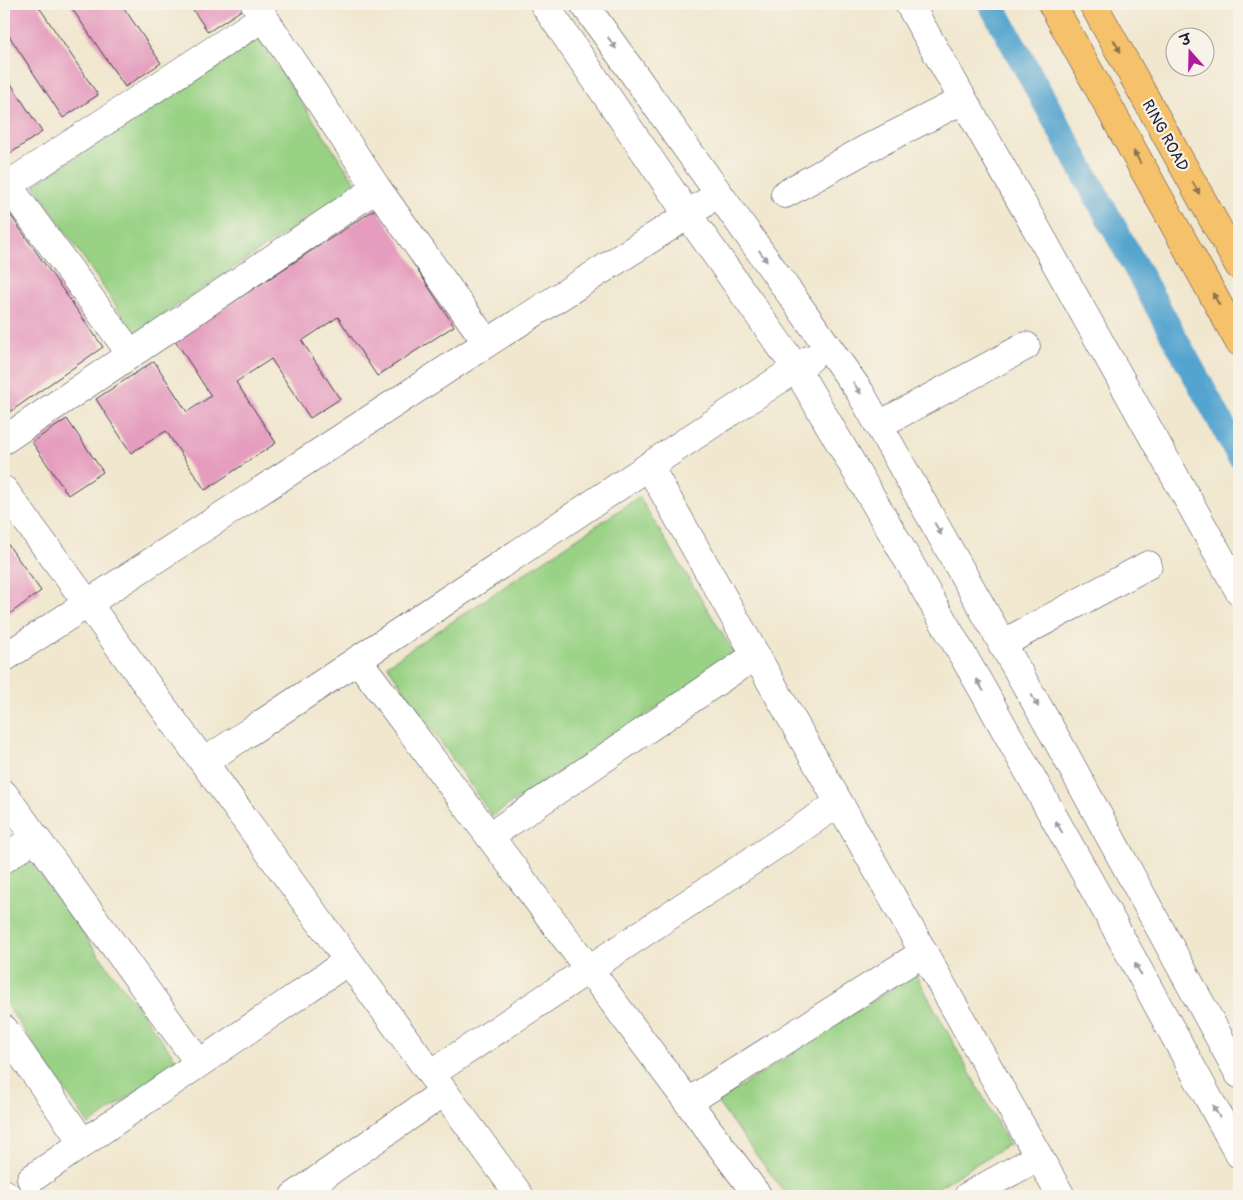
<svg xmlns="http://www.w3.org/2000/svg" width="1243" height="1200" font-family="Pangolin,'Playpen Sans Deva',sans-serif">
<rect width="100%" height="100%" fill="#f7f3e8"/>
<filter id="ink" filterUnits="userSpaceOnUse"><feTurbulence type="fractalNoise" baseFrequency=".02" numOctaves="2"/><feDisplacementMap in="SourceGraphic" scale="10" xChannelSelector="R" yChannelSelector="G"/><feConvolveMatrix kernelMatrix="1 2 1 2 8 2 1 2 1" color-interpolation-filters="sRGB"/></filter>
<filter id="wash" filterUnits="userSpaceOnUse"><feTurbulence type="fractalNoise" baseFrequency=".0096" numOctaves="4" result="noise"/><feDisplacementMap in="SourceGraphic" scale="20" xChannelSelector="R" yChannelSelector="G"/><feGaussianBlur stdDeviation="1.12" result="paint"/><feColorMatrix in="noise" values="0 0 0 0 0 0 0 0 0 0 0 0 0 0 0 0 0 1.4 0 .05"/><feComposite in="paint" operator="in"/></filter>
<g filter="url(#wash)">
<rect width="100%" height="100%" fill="#f1e7cf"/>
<g fill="#99d285" stroke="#5e7a60">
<path d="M257,36L357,185L135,334L34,185Z"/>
<path d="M639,497L736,656L492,816L387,665Z"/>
<path d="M28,859L178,1062L89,1125L4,1001V876Z"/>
<path d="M915,973L1009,1144L924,1196H787L717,1102Z"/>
</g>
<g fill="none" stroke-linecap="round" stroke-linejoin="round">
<path stroke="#55a4cf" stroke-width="26" d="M991,4L1239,455"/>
</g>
<g id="blocks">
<g fill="#e59cbe">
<path d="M8,4H37L98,95L63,118L4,28V7Z"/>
<path d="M69,4H130L124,8L161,63L125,87Z"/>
<path d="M189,4H244L246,7L208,32Z"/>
<path d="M4,73L42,132L8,155L4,148Z"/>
<path d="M4,206L103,347L4,416Z"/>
<path d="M377,208L454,326L377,376L338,317L302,341L340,399L310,418L271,359L236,382L276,443L205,490L166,431L131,453L96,399L154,361L187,412L211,396L175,340Z"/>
<path d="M67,419L103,472L68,495L32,442Z"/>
<path d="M4,539L41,591L4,618Z"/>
</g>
</g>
</g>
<g filter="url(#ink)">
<use href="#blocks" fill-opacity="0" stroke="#414051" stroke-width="1"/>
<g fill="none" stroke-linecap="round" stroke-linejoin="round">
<g stroke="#414051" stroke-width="29">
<g id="minor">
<path d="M255,4L377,188L487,343"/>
<path d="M544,4L688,215L796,368L890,529L984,692L1114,925L1239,1154"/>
<path d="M584,4L860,392L1066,756L1239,1074"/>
<path d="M909,4L1044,242L1239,591"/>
<path d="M4,180L131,354"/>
<path d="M8,185L264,17"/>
<path d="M785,194L866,149L963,100"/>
<path d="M879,425L1026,346"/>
<path d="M4,440L377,188"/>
<path d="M649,466L1061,1196"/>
<path d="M4,490L88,604L520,1196"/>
<path d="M1002,644L1148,565"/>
<path d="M4,658L487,343L688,215L703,204"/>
<path d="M358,660L758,1196"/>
<path d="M204,762L810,359"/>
<path d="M4,794L199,1063"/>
<path d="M490,836L756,655"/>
<path d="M4,859L35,837"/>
<path d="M4,1029L83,1143"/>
<path d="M431,1074L839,803"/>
<path d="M688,1102L923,953"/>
<path d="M31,1179L348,961"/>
<path d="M4,1193L8,1196"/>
<path d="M294,1196L444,1092"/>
<path d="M968,1196L1038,1157"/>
</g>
</g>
<g stroke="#414051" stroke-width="29">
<g id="major">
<path d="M1052,4L1239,342"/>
<path d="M1093,4L1239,266"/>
</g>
</g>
<use href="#minor" stroke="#fff" stroke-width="28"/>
<use href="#major" stroke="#f5c16b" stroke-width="28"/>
</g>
<defs><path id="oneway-solid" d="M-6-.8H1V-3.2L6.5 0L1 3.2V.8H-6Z" transform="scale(1.25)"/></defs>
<g fill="#9c9ca7">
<use href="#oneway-solid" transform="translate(612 43) rotate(55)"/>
<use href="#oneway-solid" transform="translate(763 256) rotate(55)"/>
<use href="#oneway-solid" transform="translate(857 388) rotate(56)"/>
<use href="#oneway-solid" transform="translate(938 529) rotate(61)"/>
<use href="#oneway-solid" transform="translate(980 685) rotate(-120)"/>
<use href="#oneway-solid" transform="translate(1035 701) rotate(61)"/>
<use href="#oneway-solid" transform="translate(1059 827) rotate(-119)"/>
<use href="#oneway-solid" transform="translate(1138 969) rotate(-119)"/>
<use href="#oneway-solid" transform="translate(1216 1111) rotate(-119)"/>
</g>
<g fill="#8c7253">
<use href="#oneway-solid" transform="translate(1117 46) rotate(61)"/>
<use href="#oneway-solid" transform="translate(1137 157) rotate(-119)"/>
<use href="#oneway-solid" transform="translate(1196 188) rotate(61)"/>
<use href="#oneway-solid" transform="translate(1216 299) rotate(-119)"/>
</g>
</g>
<g text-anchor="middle" stroke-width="4.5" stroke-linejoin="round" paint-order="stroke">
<g font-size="16" fill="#22223b" stroke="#f7f3e8">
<text transform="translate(1166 135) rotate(61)" y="6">RING ROAD</text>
</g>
</g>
<rect width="1243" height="1200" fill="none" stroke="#f7f3e8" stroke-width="20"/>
<g transform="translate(1190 52) rotate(340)"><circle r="24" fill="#f7f3e8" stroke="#a29fa3"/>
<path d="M0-4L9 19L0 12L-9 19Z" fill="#b5179e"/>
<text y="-8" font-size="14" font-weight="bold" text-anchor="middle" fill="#22223b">उ</text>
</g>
</svg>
